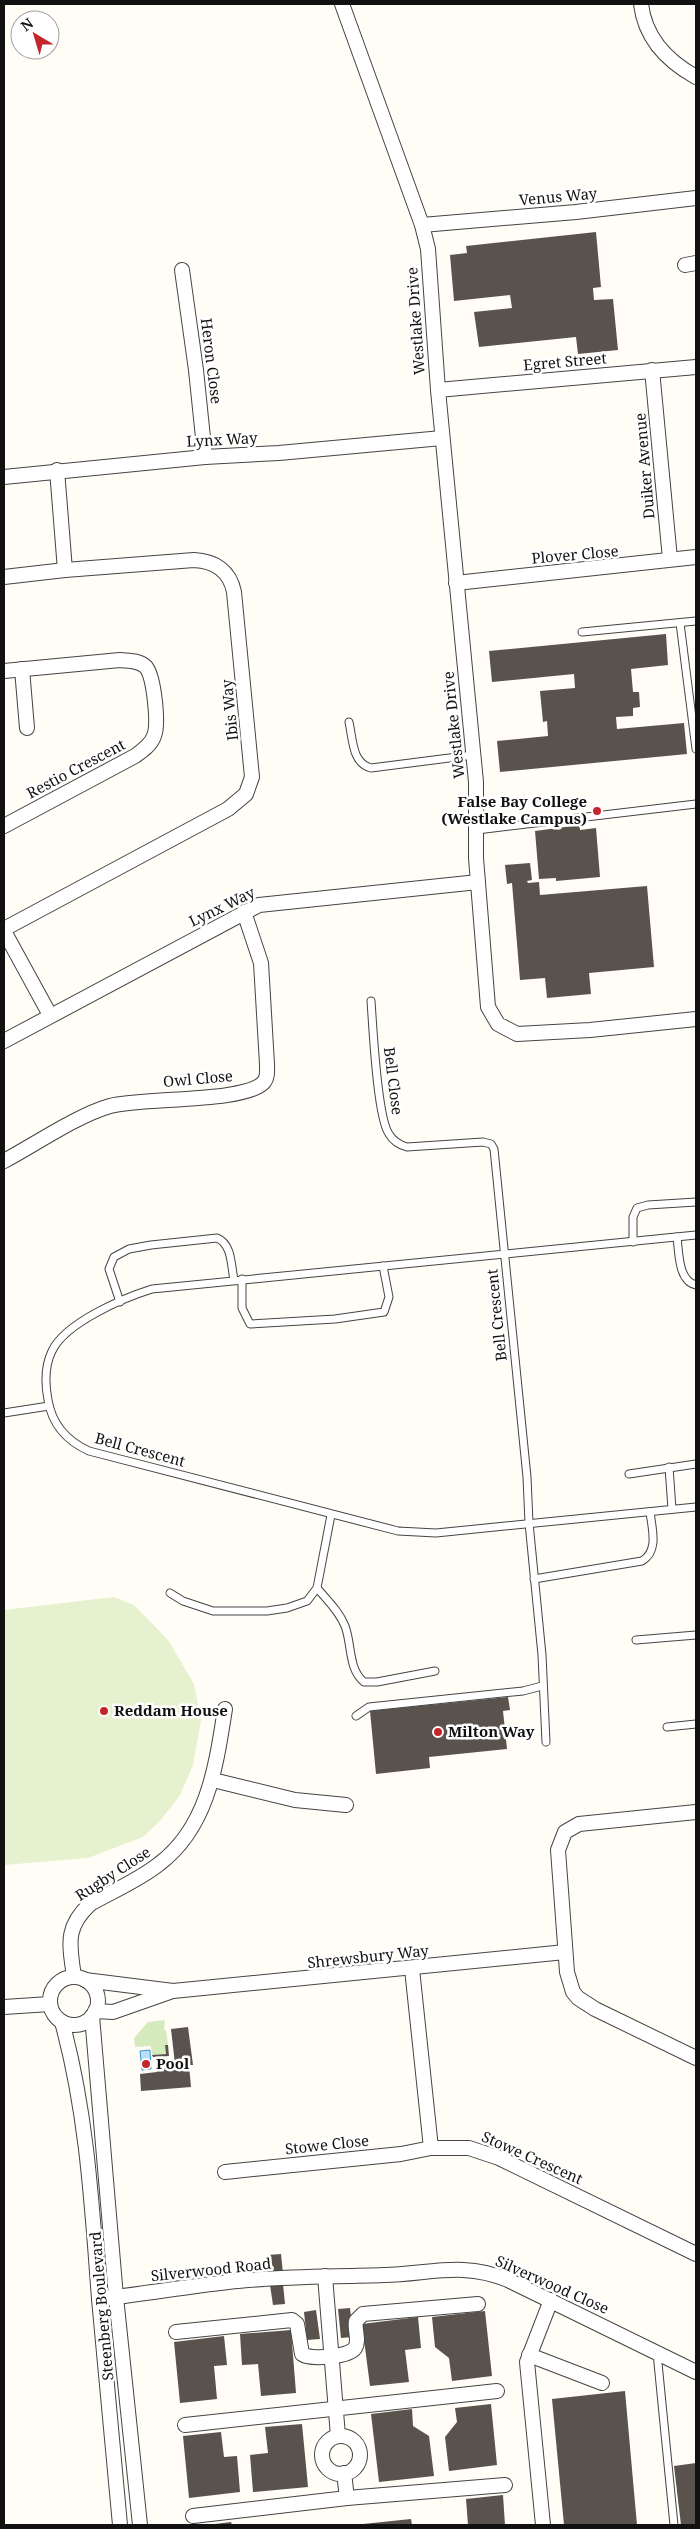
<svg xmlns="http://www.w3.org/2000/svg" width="700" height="2529" font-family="'Noto Serif',serif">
<rect width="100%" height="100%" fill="#fffdf5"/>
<path fill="#d5ebbd" d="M165,2020L164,2030H166L168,2045L165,2046L166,2054L152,2055L151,2046L135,2047L134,2038L148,2022Z"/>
<path fill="#e6f2cf" d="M114,1597L134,1605L168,1640L194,1684L201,1720L193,1765L180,1795L160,1821L143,1837L88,1858L4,1865V1610Z"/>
<path fill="#b9e0f7" stroke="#3f96cf" d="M150,2050L151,2069L142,2070L140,2051Z"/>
<g fill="#5a524d">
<path d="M596,232L601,287L593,288L594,300L613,299L618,350L578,354L576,337L479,347L474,312L512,308L510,295L454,301L450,255L467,253L466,246Z"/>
<path d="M666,634L668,665L631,669L633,692H639L640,707L633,708V716L616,717L617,729L684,723L687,754L500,772L497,741L548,736L547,721L543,722L540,691L575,688L574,674L492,682L489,651Z"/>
<path d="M580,825V830L596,828L600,877L556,881V878L539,879L535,831Z"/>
<path d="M530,863L532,880L527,881L528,883L539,882L540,895L647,886L654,967L589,973L591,994L547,998L545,978L520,980L512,883L507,884L505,865Z"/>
<path d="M508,1697L510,1710L503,1711L507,1749L429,1757L430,1768L376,1774L370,1711Z"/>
<path d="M188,2027L193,2065H189L191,2087L141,2091L140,2074L157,2072V2067L175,2064L171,2029Z"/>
<path d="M165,2045H168L169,2056L153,2057L152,2055L166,2054Z"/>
<path d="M281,2254L283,2273L271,2275L268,2255Z"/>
<path d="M283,2284L285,2304L273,2305L270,2285Z"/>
<path d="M350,2308L353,2337L341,2338L338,2309Z"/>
<path d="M316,2310L320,2339L307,2340L304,2312Z"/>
<path d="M485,2311L492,2376L452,2381L449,2358L435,2347L432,2317Z"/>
<path d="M418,2317L421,2348L405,2350L409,2382L370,2386L362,2324Z"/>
<path d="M291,2330L296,2393L261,2396L258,2364L242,2365L240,2334Z"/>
<path d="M224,2336L227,2365L214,2366L217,2399L180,2403L174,2342Z"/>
<path d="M625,2391L637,2525H564L552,2399Z"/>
<path d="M491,2404L497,2465L449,2471L445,2437L457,2422L455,2408Z"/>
<path d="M412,2409L413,2426L429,2436L434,2476L379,2482L371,2414Z"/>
<path d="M302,2424L308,2487L253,2492L250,2455L268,2453L265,2427Z"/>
<path d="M221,2432L224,2457L237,2456L240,2492L189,2498L183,2436Z"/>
<path d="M696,2463V2525H681L674,2466Z"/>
<path d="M503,2495L505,2525H468L466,2499Z"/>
<path d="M411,2519L412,2525H363V2524Z"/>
<path d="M231,2522L232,2525H215V2524Z"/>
</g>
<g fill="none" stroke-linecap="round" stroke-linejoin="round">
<g stroke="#444" stroke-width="9">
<g id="lane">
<path d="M680,623L696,749"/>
<path d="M582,632L696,621"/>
<path d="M349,722C353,740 352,763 371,768L473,755"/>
<path d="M477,830L696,804"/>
<path d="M371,1001C373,1027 377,1117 389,1134C393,1141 400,1145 407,1147L483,1142L491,1144L494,1149L527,1477L529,1523L542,1655L546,1742"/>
<path d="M696,1235L152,1289C123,1298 65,1323 52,1351C45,1365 45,1384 48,1400C52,1424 67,1441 89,1451L398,1531L436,1533L696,1507"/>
<path d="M677,1237C679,1252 678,1281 696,1285"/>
<path d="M633,1242V1217L637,1208L648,1205L696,1202"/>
<path d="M242,1279V1308L250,1324L335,1319L384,1312L389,1297L383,1266"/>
<path d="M120,1302L109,1269L114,1257L129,1249L151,1245L217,1238C232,1244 231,1265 234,1280"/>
<path d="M4,1413L49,1406"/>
<path d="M669,1467L672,1509"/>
<path d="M629,1474L696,1464"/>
<path d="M534,1579L642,1561C659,1551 652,1529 650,1512"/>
<path d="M317,1588C327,1600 339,1611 345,1626C352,1644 348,1669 364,1682H377L435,1671"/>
<path d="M170,1593L183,1601L213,1611H267L287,1608L307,1601L317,1588L331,1515"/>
<path d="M636,1640L696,1635"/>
<path d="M356,1716L369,1707L523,1691L542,1686"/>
<path d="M667,1727L696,1724"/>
<path d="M657,2353L674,2525"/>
</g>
</g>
<g stroke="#444" stroke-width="16">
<g id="street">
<path d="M342,4L422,225L428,249L438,390L476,782V858L488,1007L498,1024L517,1034L590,1030L696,1019"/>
<path d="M641,4C645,38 667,61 696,77"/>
<path d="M422,225L576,212L696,198"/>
<path d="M685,265L696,263"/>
<path d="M182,270L196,370L205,457"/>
<path d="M652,370L670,559"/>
<path d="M438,390L696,367"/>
<path d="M57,470L65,570"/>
<path d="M4,477L205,457L279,453L442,438"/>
<path d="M4,577L65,570L194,560C215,561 230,571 234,592L252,777L246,794L228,809L4,929"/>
<path d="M456,583L696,557"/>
<path d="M22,669L27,728"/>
<path d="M4,671L120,660C129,661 139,660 146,667C154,677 159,724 154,736C151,745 142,751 135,756L4,826"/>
<path d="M4,931L50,1015"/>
<path d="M4,1041L259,905L478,882"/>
<path d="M4,1161C34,1145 78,1115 110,1106C142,1097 246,1103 264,1082C268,1077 267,1070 267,1064L261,963L244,912"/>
<path d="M213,1780L295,1800L346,1805"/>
<path d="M696,1812L579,1824L565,1832L558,1850L567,1972L573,1992L578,1998L595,2009L696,2058"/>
<path d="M412,1969L431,2148"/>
<path d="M74,1977C70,1946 64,1928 90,1904C113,1891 139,1880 159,1864C208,1827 216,1766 225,1709"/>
<circle cx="74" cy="2001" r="24"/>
<path d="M85,1980L173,1991L565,1952"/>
<path d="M4,2007L50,2004"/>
<path d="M95,2011L113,2012L170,1992"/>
<path d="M92,2016L116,2297L140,2525"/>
<path d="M62,2022C87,2113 92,2206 99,2299C106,2374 113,2450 120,2525"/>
<path d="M225,2172L401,2154L431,2148H469L499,2158L696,2254"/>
<path d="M325,2276L338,2436"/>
<path d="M99,2299C142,2294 185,2287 228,2282C279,2276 332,2277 384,2275C430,2274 463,2261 508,2280L696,2372"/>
<path d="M176,2332L292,2320L297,2324L302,2354C310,2360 349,2357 355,2348C360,2340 354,2329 356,2321L363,2314L478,2304"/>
<path d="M529,2355L602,2383"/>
<path d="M185,2425L497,2391"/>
<circle cx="341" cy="2455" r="19"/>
<path d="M344,2473L347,2498"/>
<path d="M193,2516L347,2498L505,2485"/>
<path d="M543,2525L527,2362L551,2300"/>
</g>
</g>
<use href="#lane" stroke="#fff" stroke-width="7"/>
<use href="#street" stroke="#fff" stroke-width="14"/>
</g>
<g fill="#c4262e" stroke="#fff" stroke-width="2">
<circle cx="597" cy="811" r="5"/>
<circle cx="104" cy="1711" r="5"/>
<circle cx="438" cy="1732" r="5"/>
<circle cx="146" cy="2064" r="5"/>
</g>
<g text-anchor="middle" stroke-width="5" stroke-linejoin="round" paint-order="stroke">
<g font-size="15" fill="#111" stroke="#fff">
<text transform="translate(558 197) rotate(-5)" y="5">Venus Way</text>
<text transform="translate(416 321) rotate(-94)" y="5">Westlake Drive</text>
<text transform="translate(211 361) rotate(83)" y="5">Heron Close</text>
<text transform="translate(565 362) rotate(-5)" y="5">Egret Street</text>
<text transform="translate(222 440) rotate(-3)" y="5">Lynx Way</text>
<text transform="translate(645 466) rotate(-95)" y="5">Duiker Avenue</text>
<text transform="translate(575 555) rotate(-5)" y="5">Plover Close</text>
<text transform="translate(230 710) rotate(-96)" y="5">Ibis Way</text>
<text transform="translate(454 725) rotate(-96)" y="5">Westlake Drive</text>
<text transform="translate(76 769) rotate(-28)" y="5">Restio Crescent</text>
<text transform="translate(222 907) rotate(-26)" y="5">Lynx Way</text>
<text transform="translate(198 1079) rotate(-5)" y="5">Owl Close</text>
<text transform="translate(393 1081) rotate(83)" y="5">Bell Close</text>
<text transform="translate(497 1315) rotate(-96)" y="5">Bell Crescent</text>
<text transform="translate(140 1450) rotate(15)" y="5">Bell Crescent</text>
<text transform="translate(113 1874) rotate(-33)" y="5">Rugby Close</text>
<text transform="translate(368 1957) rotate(-6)" y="5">Shrewsbury Way</text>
<text transform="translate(327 2145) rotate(-6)" y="5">Stowe Close</text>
<text transform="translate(532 2158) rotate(24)" y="5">Stowe Crescent</text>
<text transform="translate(211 2270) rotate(-6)" y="5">Silverwood Road</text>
<text transform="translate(552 2285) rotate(24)" y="5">Silverwood Close</text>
<text transform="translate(102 2306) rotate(-95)" y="5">Steenberg Boulevard</text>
</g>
<g font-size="15" font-weight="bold" fill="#111" stroke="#fff" text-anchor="start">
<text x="587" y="807" text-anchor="end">False Bay College<tspan x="587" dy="17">(Westlake Campus)</tspan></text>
<text x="114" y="1716">Reddam House</text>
<text x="448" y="1737">Milton Way</text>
<text x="156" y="2069">Pool</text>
</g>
</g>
<rect width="700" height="2529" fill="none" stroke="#111111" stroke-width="10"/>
<g transform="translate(35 35) rotate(322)"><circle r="24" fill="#ffffff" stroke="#a0a0a0"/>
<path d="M0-4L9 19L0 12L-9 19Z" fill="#c4262e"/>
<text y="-8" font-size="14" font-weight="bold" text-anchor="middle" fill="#111111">N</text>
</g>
</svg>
